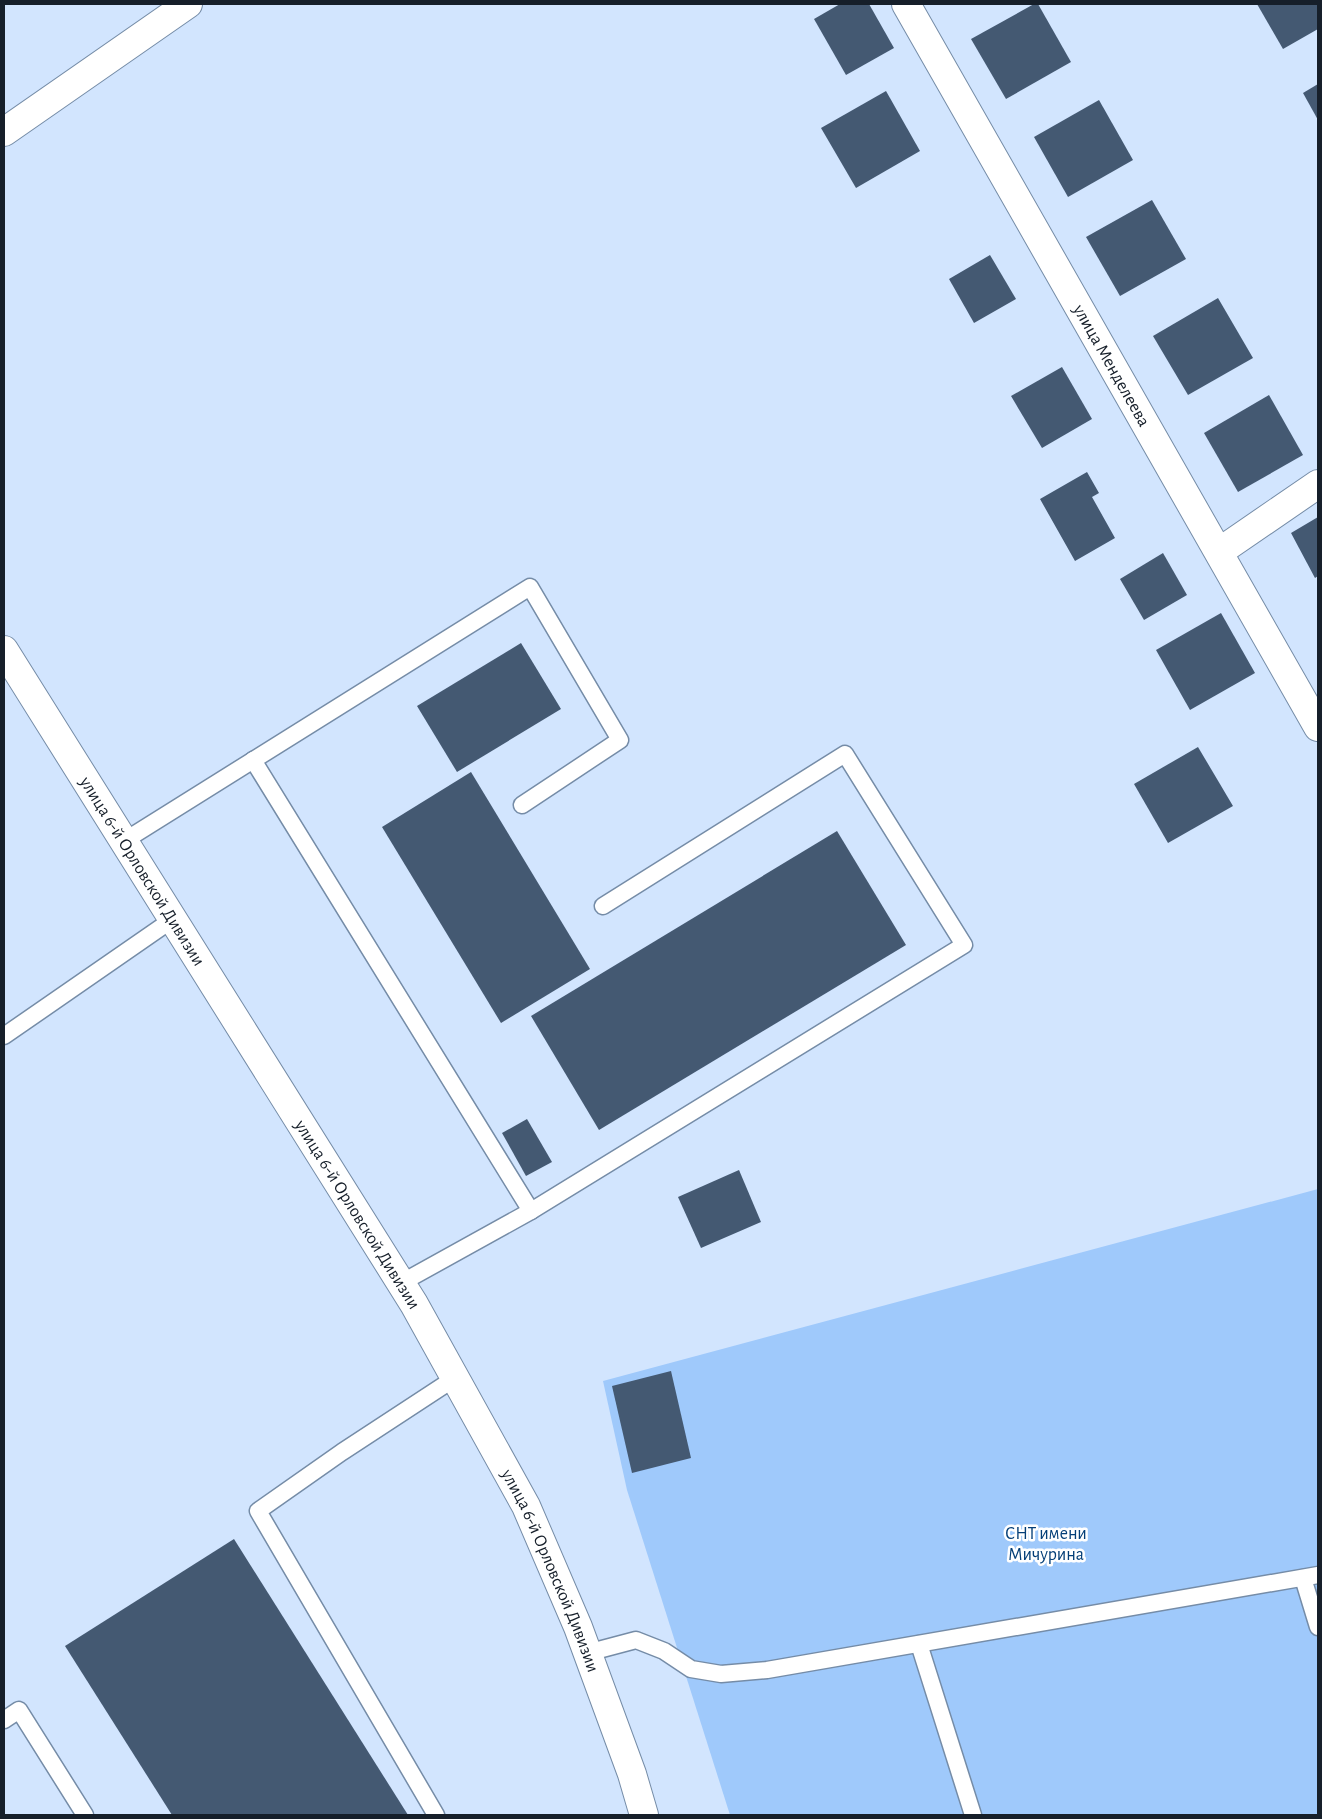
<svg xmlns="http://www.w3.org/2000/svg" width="1322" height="1819" font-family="'Alegreya Sans',sans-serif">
<rect width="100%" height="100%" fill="#d2e5fe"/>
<path fill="#9fc9fb" d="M1318,1189V1815H730L627,1490L603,1381Z"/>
<g fill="#445972">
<path d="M840,4H869L894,48L846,75L814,19Z"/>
<path d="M1034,4H1038L1071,62L1006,99L971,39Z"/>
<path d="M1257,4H1318V29L1283,49Z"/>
<path d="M1318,84V120L1303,93Z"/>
<path d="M886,91L920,151L856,188L821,128Z"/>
<path d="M1099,100L1133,160L1068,197L1034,137Z"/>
<path d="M1152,200L1186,259L1120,296L1086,237Z"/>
<path d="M990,255L1016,299L974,323L949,279Z"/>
<path d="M1218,298L1253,358L1188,395L1153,336Z"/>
<path d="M1062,367L1092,419L1042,448L1011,396Z"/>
<path d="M1269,395L1303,455L1238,492L1204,433Z"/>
<path d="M1087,472L1099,493L1092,497L1115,538L1075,561L1040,499Z"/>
<path d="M1318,517V576L1315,578L1291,533Z"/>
<path d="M1163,553L1187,595L1144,620L1120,579Z"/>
<path d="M1221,613L1255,673L1190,710L1156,650Z"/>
<path d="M521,643L561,709L457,772L417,706Z"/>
<path d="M1198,747L1233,806L1168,843L1134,784Z"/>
<path d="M471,772L590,969L501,1023L382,827Z"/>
<path d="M837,831L906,945L599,1130L531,1016Z"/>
<path d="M527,1119L552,1162L526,1176L502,1133Z"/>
<path d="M739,1170L761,1222L701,1248L678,1197Z"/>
<path d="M671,1371L691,1458L632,1473L612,1386Z"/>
<path d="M234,1539L408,1815H172L65,1646Z"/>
</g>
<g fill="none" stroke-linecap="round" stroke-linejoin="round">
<g stroke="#758ca7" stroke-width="19">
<g id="lane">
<path d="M253,760L531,1211"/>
<path d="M124,841L530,587L620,740L522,805"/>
<path d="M4,1036L173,919"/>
<path d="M401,1283L531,1211L964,945L845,754L603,906"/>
<path d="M1303,1578L1318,1627"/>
<path d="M919,1644L973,1815"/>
<path d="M587,1653L636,1640L664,1651L691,1669L721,1674L767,1670L1318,1575"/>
<path d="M4,1720L19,1710L85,1815"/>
<path d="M436,1815L258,1511L342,1452L455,1378"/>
</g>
</g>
<g stroke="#758ca7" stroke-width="30">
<g id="street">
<path id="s1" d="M906,4L1318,727"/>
<path d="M4,132L188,4"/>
<path d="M1219,552L1318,484"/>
</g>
</g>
<g stroke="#758ca7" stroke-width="30">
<g id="secondary">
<path id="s2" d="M4,650L414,1304L526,1506L578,1627L632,1774L644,1815"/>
</g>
</g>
<use href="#lane" stroke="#fff" stroke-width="16"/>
<use href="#street" stroke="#fff" stroke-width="28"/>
<use href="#secondary" stroke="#fff" stroke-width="28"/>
</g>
<g text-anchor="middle" stroke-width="5" stroke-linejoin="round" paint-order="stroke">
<g font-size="18" fill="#161f2a" stroke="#fff">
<text dy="6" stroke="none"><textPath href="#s1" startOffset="416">улица Менделеева</textPath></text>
<text dy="6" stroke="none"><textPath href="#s2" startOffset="261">улица 6-й Орловской Дивизии</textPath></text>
<text dy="6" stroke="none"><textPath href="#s2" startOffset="666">улица 6-й Орловской Дивизии</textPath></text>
<text dy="6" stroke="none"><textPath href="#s2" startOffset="1072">улица 6-й Орловской Дивизии</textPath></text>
</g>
<g font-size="18" fill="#033e77" stroke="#fff">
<text x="1046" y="1539">СНТ имени<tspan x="1046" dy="21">Мичурина</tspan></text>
</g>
</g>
<rect width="1322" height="1819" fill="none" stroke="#161f2a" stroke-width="10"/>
</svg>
